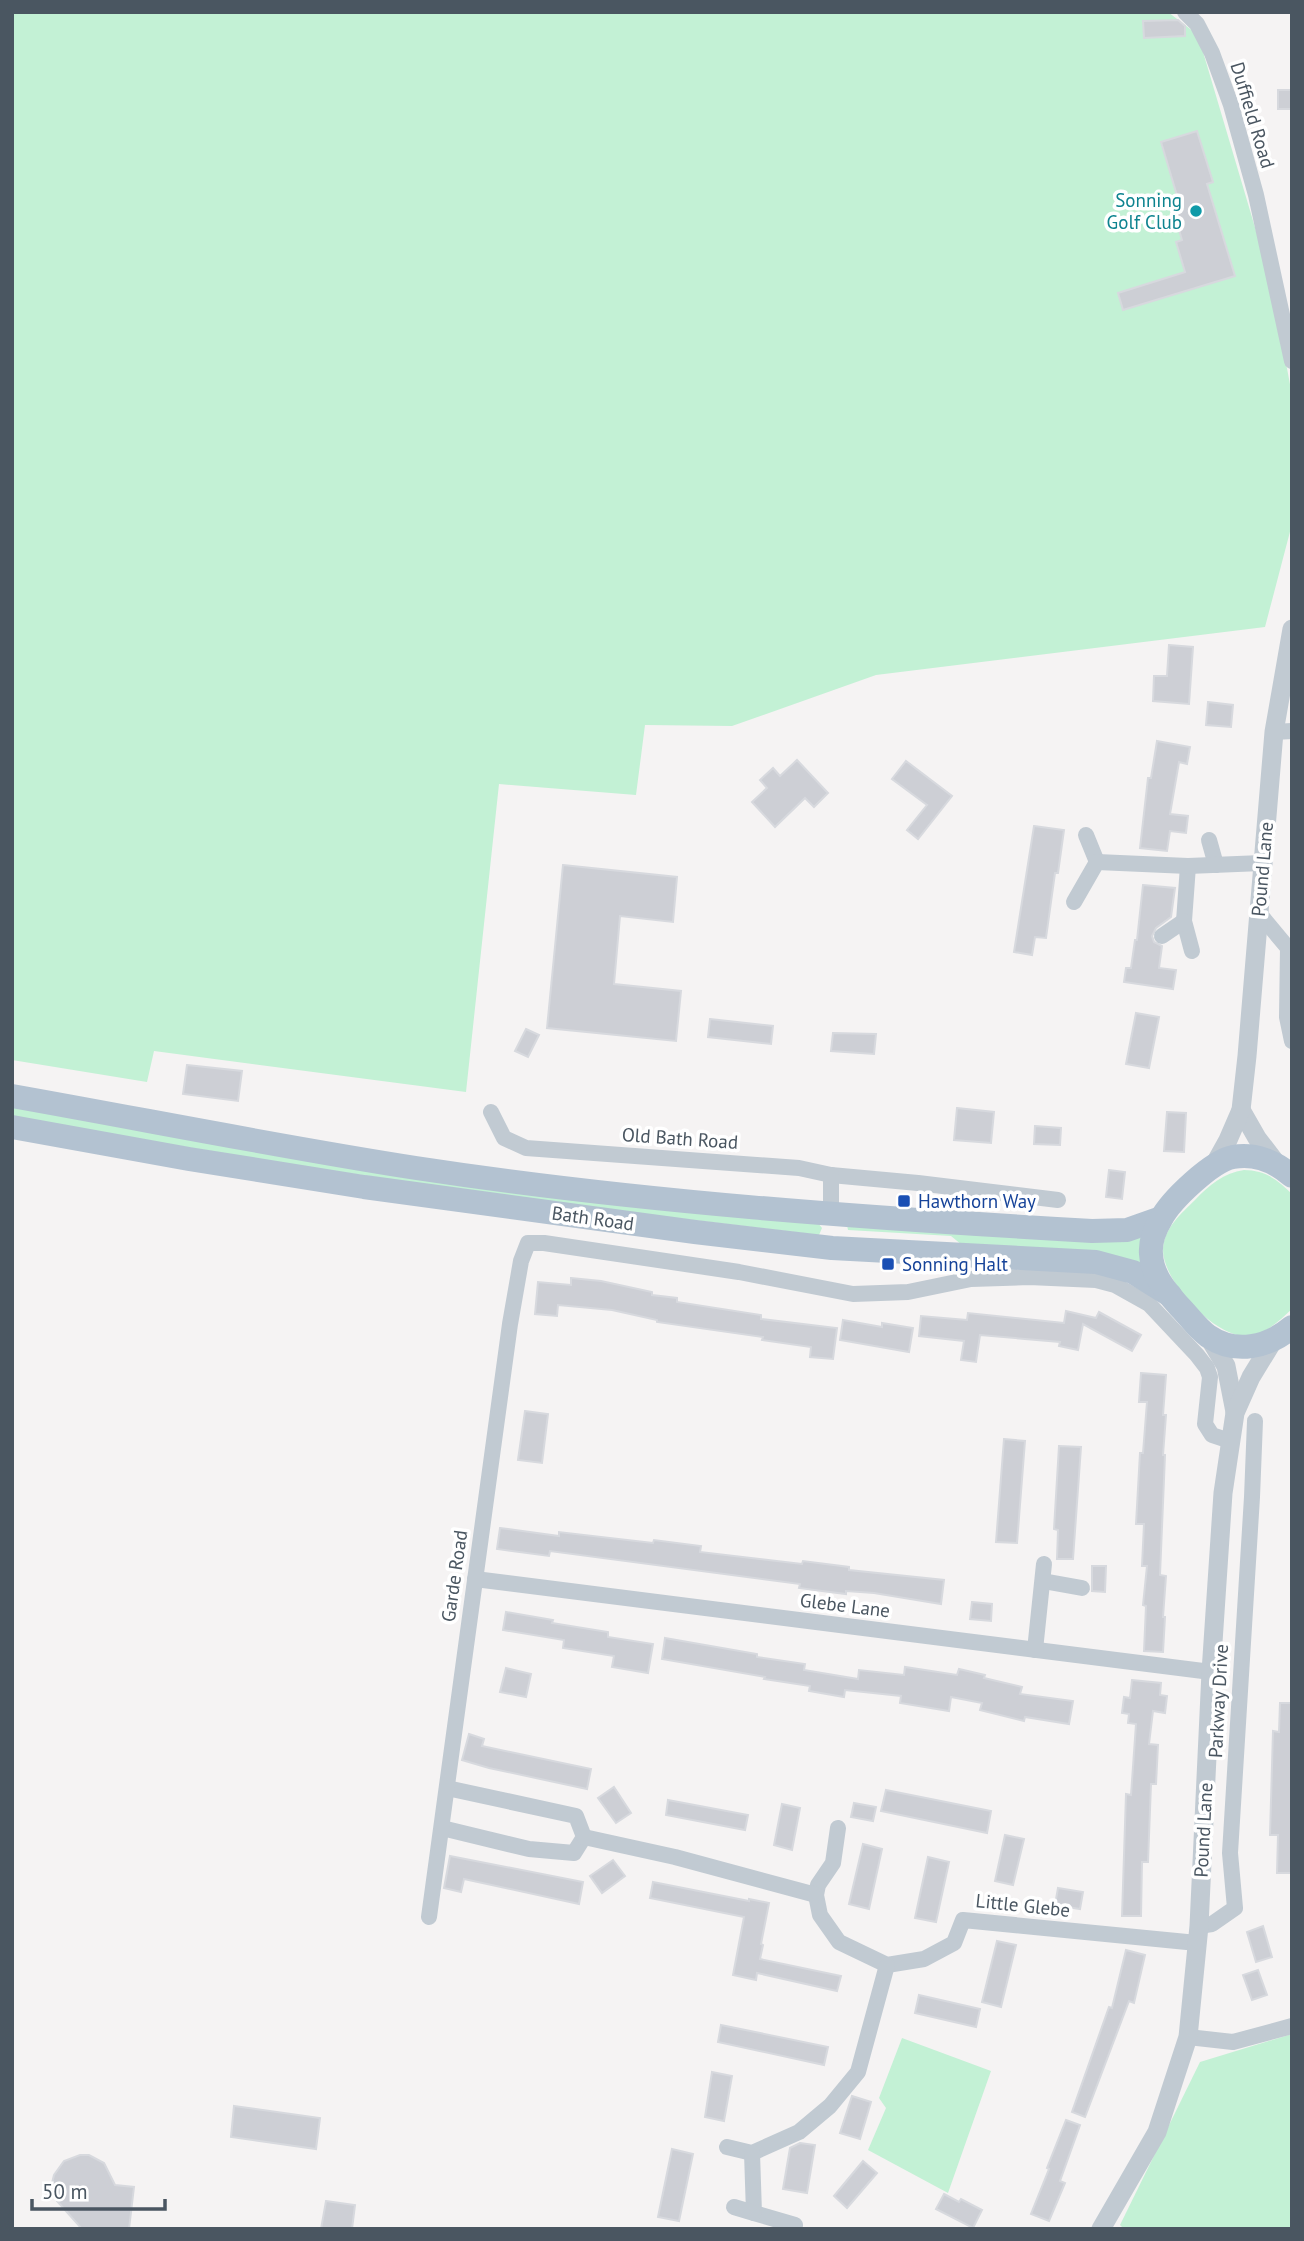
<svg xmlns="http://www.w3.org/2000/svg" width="1304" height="2241" font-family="'PT Sans',sans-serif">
<rect width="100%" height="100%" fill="#f5f3f3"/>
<g fill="#c3f1d5">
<path d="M12,12H1168L1198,35L1270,278L1292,395V524L1265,627L876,675L732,726L645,725L636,795L499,784L466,1092L154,1051L147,1082L12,1060Z"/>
<path d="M12,1105L818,1223L822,1228L819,1235L568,1205L314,1168L12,1118Z"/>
<path d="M1244,1170C1265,1170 1278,1180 1292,1194V1309C1279,1321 1265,1335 1247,1336C1215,1338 1161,1280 1163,1248C1165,1227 1181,1214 1195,1200C1209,1185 1224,1173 1244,1170Z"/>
<path d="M847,1225L1141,1238L1140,1262L962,1245L951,1236L848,1230Z"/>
<path d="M1292,2034V2229H1124L1120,2225L1200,2062Z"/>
<path d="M902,2038L991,2071L948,2193L868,2150L886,2108L879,2098Z"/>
</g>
<g fill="#cdcfd5" stroke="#d7d9de" stroke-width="2">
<path d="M1178,20L1185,26V36L1144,38L1143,21Z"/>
<rect x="1278" y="90" width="14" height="19"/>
<path d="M1197,131L1213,182L1207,184L1235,276L1123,310L1118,293L1185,272L1176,242L1182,240L1177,223L1180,222L1174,201L1178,199L1161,142Z"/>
<path d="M1169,645L1193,647L1189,704L1153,701L1154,676H1167Z"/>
<path d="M1208,702L1233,705L1231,727L1206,725Z"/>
<path d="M1157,741L1190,747L1187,764L1179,762L1170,814L1188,816L1186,833L1170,831L1167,851L1140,848L1148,778H1151Z"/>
<path d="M797,760L828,793L814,807L805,798L775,827L752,802L767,788L760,780L773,768L780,776Z"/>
<path d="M906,761L952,796L918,839L907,830L927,805L892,779Z"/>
<path d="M1034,826L1064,830L1058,873H1055L1046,938L1035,937L1032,955L1014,952Z"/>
<path d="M563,865L677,877L673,922L620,916L614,984L681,991L676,1041L547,1028Z"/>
<path d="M1143,885L1175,888L1171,917L1156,928L1152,936L1154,942L1162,946L1159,968L1176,970L1173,989L1124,982L1126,968H1131L1135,940H1137Z"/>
<path d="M1136,1013L1159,1017L1149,1068L1126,1064Z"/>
<path d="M710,1019L773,1026L771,1044L708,1037Z"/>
<path d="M526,1029L539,1035L528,1057L515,1051Z"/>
<path d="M833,1033L876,1034L874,1054L831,1051Z"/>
<path d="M187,1065L242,1071L238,1101L183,1094Z"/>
<path d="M957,1108L994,1112L991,1143L954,1140Z"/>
<path d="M1167,1112L1186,1113L1184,1152L1164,1151Z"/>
<path d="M1035,1126L1061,1128L1060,1145L1034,1144Z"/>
<path d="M1109,1170L1125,1172L1122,1199L1106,1197Z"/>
<path d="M571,1278L601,1281L652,1292V1295L677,1298V1302L761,1315V1319L837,1328L833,1359L810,1357L811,1347L762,1340L763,1337L657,1322V1320L612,1310L558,1305L557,1316L535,1314L538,1282L571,1285Z"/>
<path d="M1066,1311L1096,1318L1099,1312L1141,1335L1132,1351L1083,1324L1078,1350L1059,1346L1060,1342L980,1335L976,1362L961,1360L964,1341L919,1336L921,1316L967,1320L968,1313L1064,1323Z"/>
<path d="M843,1320L882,1327V1323L913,1328L909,1352L840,1340Z"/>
<path d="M1141,1373L1166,1375L1163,1415H1166L1163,1455H1165L1160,1575L1166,1576L1163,1617H1165L1163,1652L1144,1651L1146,1606L1143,1605L1147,1566H1142L1144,1524H1136L1140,1453H1143L1147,1402H1139Z"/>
<path d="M525,1411L548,1414L542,1463L518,1460Z"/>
<path d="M1004,1439L1025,1441L1017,1543L996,1542Z"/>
<path d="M1059,1446L1081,1447L1073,1559H1057L1058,1530L1054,1529Z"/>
<path d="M500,1528L559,1536V1532L653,1543L654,1540L701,1546L700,1552L802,1564L803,1561L849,1567V1570L944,1580L941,1604L874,1593L846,1591V1594L822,1591L799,1588L800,1584L550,1551L549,1556L497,1549Z"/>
<path d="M1092,1566H1106L1105,1592L1092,1591Z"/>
<path d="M972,1602L992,1604L991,1621L970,1619Z"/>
<path d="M506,1612L553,1620L552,1623L608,1632V1637L653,1644L648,1673L612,1667L614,1656L563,1648L564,1640L503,1630Z"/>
<path d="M665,1638L757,1654V1657L805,1664L804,1670L858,1679L859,1670L904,1675L905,1667L957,1675L959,1669L985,1675L984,1678L1022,1687L1020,1694L1073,1701L1069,1724L1025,1717L1024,1721L980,1710L982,1703L951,1697L949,1711L900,1703L901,1696L845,1690L844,1697L809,1691L810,1686L764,1679L765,1677L662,1659Z"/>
<path d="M506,1668L531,1674L526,1697L500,1692Z"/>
<path d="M1132,1680L1161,1683L1160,1695L1167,1696L1165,1713L1153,1711L1149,1744L1158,1745L1156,1784H1151L1148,1862H1142L1141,1916H1122L1126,1794L1131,1795L1136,1724L1128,1723L1129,1714L1122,1713L1124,1697L1130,1698Z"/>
<path d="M1280,1703H1292V1873H1277L1278,1835H1270L1273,1731L1279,1732Z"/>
<path d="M469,1734L484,1739L482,1746L591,1769L587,1789L489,1768L462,1760Z"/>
<path d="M614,1787L631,1813L616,1823L598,1798Z"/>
<path d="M886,1790L991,1811L987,1833L881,1811Z"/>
<path d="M668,1800L748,1815L745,1830L666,1815Z"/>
<path d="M854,1803L876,1807L873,1821L851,1817Z"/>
<path d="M782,1804L800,1808L792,1850L774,1845Z"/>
<path d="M1005,1835L1024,1839L1013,1885L995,1881Z"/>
<path d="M863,1844L882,1849L869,1909L849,1904Z"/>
<path d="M450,1856L583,1882L579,1904L464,1879L461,1892L444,1888Z"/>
<path d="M928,1857L949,1862L936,1922L915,1918Z"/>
<path d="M613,1860L625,1876L602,1893L590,1876Z"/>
<path d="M653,1882L749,1901V1899L769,1903L761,1944L763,1945L760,1959L841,1976L837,1991L757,1973L756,1980L733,1975L744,1917L650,1898Z"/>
<path d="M1058,1888L1083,1892L1080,1909L1055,1905Z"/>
<path d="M1263,1926L1272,1957L1256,1962L1247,1932Z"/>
<path d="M997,1941L1016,1945L1001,2007L982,2002Z"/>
<path d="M1126,1950L1145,1955L1134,2003L1129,2001L1085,2117L1072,2112L1109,2007L1112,2008Z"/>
<path d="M1258,1970L1267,1995L1252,2000L1243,1975Z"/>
<path d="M919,1995L980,2009L976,2027L915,2013Z"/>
<path d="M721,2025L828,2047L824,2065L718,2042Z"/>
<path d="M712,2072L732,2076L724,2121L705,2117Z"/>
<path d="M852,2096L871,2102L860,2139L840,2133Z"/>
<path d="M234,2106L320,2118L316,2149L231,2137Z"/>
<path d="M1066,2120L1080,2125L1060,2181L1065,2183L1049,2221L1031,2214L1049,2169L1047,2168Z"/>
<path d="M800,2143L815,2145L807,2193L783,2189L790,2148Z"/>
<path d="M672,2149L693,2154L679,2221L658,2217Z"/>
<path d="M80,2155H89L104,2163L115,2185L134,2187L129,2229H82L57,2201L52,2183L54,2175L64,2161Z"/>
<path d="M863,2161L877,2173L847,2208L834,2196Z"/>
<path d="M944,2194L959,2202L961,2199L982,2210L973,2228L936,2209Z"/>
<path d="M326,2201L355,2205L352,2229H321Z"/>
</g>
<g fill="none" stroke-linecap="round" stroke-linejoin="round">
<g stroke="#c1cad2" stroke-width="16">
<path d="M1185,12L1197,24L1212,53L1231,105L1256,195L1292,361"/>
<path d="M1274,732L1292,731"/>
<path d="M1086,835L1097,862"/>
<path d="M1209,840L1216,865"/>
<path d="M1188,866L1184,921L1192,951"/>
<path d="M1074,902L1097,862L1188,866L1262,863"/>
<path d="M1258,912L1288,948L1287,1017L1292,1041"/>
<path d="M1162,936L1184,921"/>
<path d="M491,1112L504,1138L526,1148L799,1168L831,1175L918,1183L1058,1200"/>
<path d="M831,1175V1213"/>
<path d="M475,1579L1211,1672"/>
<path d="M1043,1581L1082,1588"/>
<path d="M1035,1650L1044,1564"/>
<path d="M442,1828L529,1849L574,1853L584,1837L576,1816L447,1788"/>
<path d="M838,1828L833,1863L818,1885L816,1895L820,1915L839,1942L887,1965L924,1959L954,1943L963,1920L1197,1943"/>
<path d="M584,1837L675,1857L816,1895"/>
<path d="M429,1917L510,1324L521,1261L528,1243H544L739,1272L853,1294L908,1292L971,1279L1029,1277L1096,1280L1115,1285L1149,1304L1197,1355L1207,1368L1210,1377L1205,1424L1212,1435L1230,1441"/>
<path d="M1199,1926L1212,1924L1235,1908L1230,1853L1252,1497L1255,1421"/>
<path d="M1188,2037L1233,2042L1292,2026"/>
<path d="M727,2147L752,2153L799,2132L830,2106L858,2072L887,1965"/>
<path d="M752,2153L754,2213L795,2225"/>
<path d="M734,2207L754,2213"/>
</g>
<g stroke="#c1cad2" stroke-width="19">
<path d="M1241,1110L1257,1138L1277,1164"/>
<path d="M1213,1167L1228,1140L1241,1110L1247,1056L1274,732L1292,629"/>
<path d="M1208,1336L1226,1366L1235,1412"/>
<path d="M1101,2229L1157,2132L1188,2037L1199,1926L1211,1672L1223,1493L1235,1413L1251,1377L1273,1341"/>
</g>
<g stroke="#b3c2d1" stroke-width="24">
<path d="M12,1096C147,1120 281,1147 416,1168C639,1202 866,1218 1092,1231L1127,1230L1161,1218"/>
<path d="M12,1127L189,1159L364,1187L695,1232L832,1248L1096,1262L1133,1272L1170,1295"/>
<path d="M1292,1176C1276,1162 1255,1153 1233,1157C1212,1161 1171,1200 1161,1219C1155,1229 1150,1242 1151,1254C1152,1275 1165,1290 1178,1305C1188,1315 1197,1328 1208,1336C1236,1355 1268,1347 1292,1327"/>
</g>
</g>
<circle fill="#0f9aa8" stroke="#fff" stroke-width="2.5" cx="1196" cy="211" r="7"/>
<g fill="#1a4fb4" stroke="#fff" stroke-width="2.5">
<rect x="897" y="1194" width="14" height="14" rx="3.5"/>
<rect x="881" y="1257" width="14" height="14" rx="3.5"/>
</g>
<g text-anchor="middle" stroke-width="7" stroke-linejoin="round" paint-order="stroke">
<g font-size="19" fill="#4a5661" stroke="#fff">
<text transform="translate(1253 115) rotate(73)" y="7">Duffield Road</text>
<text transform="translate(1262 869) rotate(-85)" y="7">Pound Lane</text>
<text transform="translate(680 1138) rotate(4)" y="7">Old Bath Road</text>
<text transform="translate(593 1218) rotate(8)" y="7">Bath Road</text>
<text transform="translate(454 1576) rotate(-82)" y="7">Garde Road</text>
<text transform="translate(845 1605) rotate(7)" y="7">Glebe Lane</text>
<text transform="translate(1218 1701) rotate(-87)" y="7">Parkway Drive</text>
<text transform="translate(1203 1830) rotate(-87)" y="7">Pound Lane</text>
<text transform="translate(1023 1905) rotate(6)" y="7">Little Glebe</text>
</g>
<g font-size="19" fill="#0d838f" stroke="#fff" text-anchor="end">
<text x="1182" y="207">Sonning<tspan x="1182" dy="22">Golf Club</tspan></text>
</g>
<g font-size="19" fill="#164399" stroke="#fff" text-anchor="start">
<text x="918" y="1208">Hawthorn Way</text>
<text x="902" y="1271">Sonning Halt</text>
</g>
</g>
<rect width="1304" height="2241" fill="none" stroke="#4a5661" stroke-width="28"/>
<path d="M32 2199v10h133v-10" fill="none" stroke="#4a5661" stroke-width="3.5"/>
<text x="42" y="2199" font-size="21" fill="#4a5661" stroke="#ffffff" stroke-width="5" paint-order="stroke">50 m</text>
</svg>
